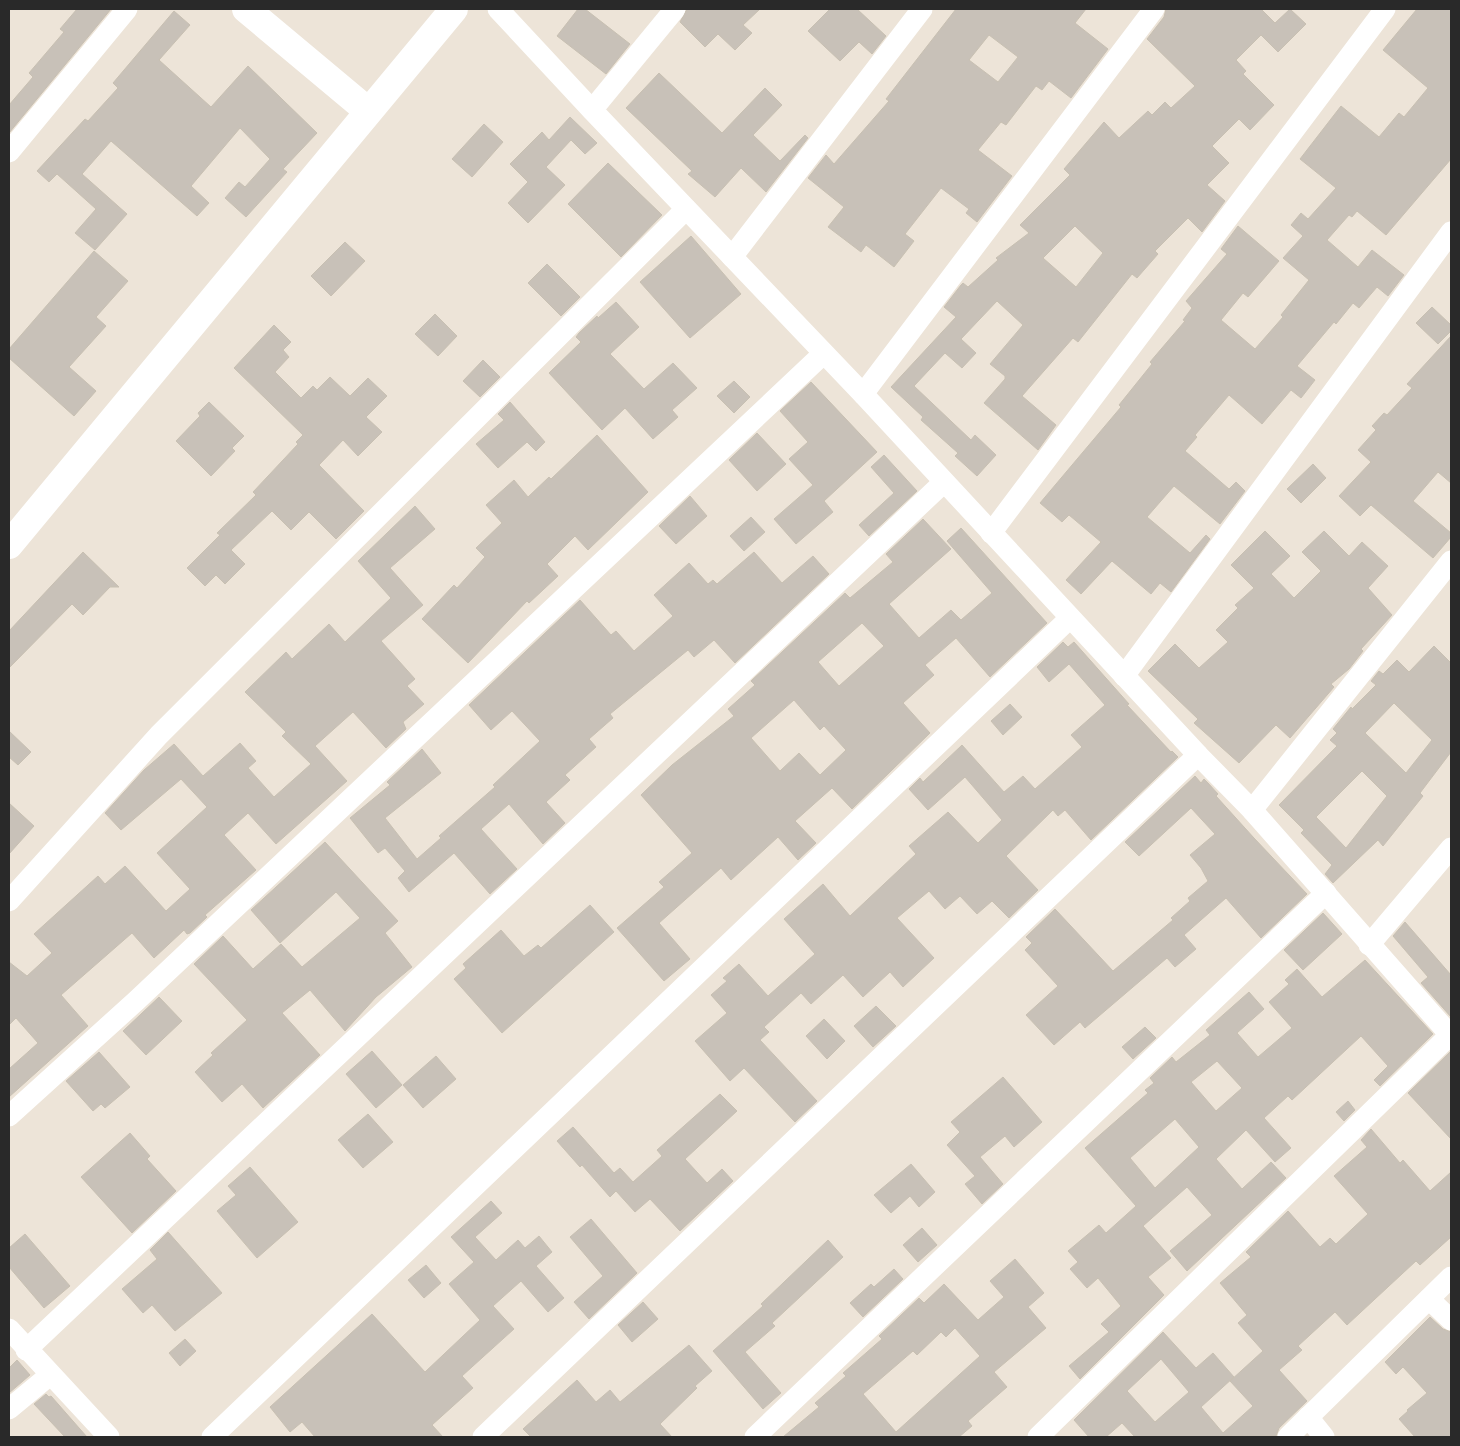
<svg xmlns="http://www.w3.org/2000/svg" width="1460" height="1446" font-family="Barlow,sans-serif">
<rect width="100%" height="100%" fill="#ede4d8"/>
<g fill="#c8c1b8" stroke="#c8c0b2" fill-rule="evenodd">
<path d="M77,9H111L9,133V105L33,77L29,73L64,32L60,29Z"/>
<path d="M578,9H585L630,44L606,74L557,36Z"/>
<path d="M687,9H760L743,25L752,33L735,50L718,34L705,47L680,22Z"/>
<path d="M830,9H857L886,36L872,54L859,42L840,61L808,31Z"/>
<path d="M956,9H1086L1075,23L1108,49L1071,98L1049,81L1042,90L1036,86L1006,125L1001,122L978,150L1012,176L977,222L966,213L969,209L941,188L905,234L914,241L894,267L866,245L861,252L828,227L844,207L808,178L826,155L834,164L889,101L886,99ZM989,35L1018,57L998,82L969,60Z"/>
<path d="M1166,9H1261L1275,23L1290,9L1306,24L1278,52L1261,35L1236,60L1246,71L1243,74L1274,105L1250,130L1239,119L1212,146L1229,163L1207,185L1225,201L1202,232L1188,218L1155,251L1158,254L1137,278L1132,274L1078,342L1073,338L1022,396L1056,425L1038,450L984,403L1005,379V376L990,364L1023,325L997,301L961,339L976,353L962,368L945,353L914,386L971,440L975,435L996,455L977,476L955,456L958,453L921,420L923,417L891,387L956,317L944,307L961,285L963,283L968,287L998,260L996,258L1029,233L1020,225L1070,175L1064,169L1104,122L1119,138L1148,111L1152,115L1165,102L1171,108L1195,86L1147,39L1164,17ZM1075,226L1103,253L1076,287L1043,258Z"/>
<path d="M1417,9H1451V159L1386,235L1357,211L1352,217L1349,215L1327,240L1358,267L1372,250L1404,275L1388,296L1377,287L1359,308L1353,303L1336,324L1334,322L1297,366L1315,380L1301,398L1291,390L1262,424L1229,395L1195,435L1197,437L1185,451L1229,489L1236,482L1245,491L1220,524L1174,486L1147,517L1190,553L1206,535L1210,539L1171,592L1160,583L1151,594L1112,561L1081,594L1066,580L1101,542L1069,515L1062,522L1040,503L1121,407L1119,405L1152,364L1150,362L1185,321L1183,320L1192,308L1186,301L1227,254L1221,249L1238,226L1279,261L1248,297L1243,293L1221,320L1255,349L1283,317L1281,315L1309,280L1283,258L1303,236L1291,225L1301,213L1308,219L1336,188L1300,159L1341,106L1379,137L1399,113L1404,117L1428,88L1383,50Z"/>
<path d="M174,11L190,25L159,60L211,107L248,66L317,133L283,169L287,172L246,217L225,198L239,182L245,187L270,159L240,128L191,186L209,203L197,216L111,141L82,174L127,214L95,250L75,233L96,209L57,174L49,182L37,171L85,119L88,121L118,88L113,83Z"/>
<path d="M659,73L722,133L765,88L782,105L753,135L780,161L805,135L808,138L766,192L741,168L715,197L688,174L692,171L626,108Z"/>
<path d="M570,117L597,143L585,154L571,140L546,167L565,185L528,223L508,203L528,182L510,164L542,132L549,140Z"/>
<path d="M484,124L503,142L472,177L452,159Z"/>
<path d="M608,163L662,215L621,257L568,204Z"/>
<path d="M691,236L741,294L690,338L640,282Z"/>
<path d="M345,242L365,261L331,296L311,276Z"/>
<path d="M94,251L128,281L96,317L106,326L69,367L96,391L74,416L9,358V349Z"/>
<path d="M547,264L580,297L561,316L528,283Z"/>
<path d="M616,302L639,327L610,354L644,389L673,363L697,388L672,410L678,417L653,439L625,408L602,430L549,373L581,342L576,337L579,333L597,316L598,318Z"/>
<path d="M1432,307L1451,325V331L1438,344L1416,323Z"/>
<path d="M435,314L457,336L438,356L415,334Z"/>
<path d="M274,325L291,342L283,350L289,357L275,372L301,398L313,386L317,390L330,377L350,396L368,378L387,396L366,417L382,432L358,456L343,440L319,465L364,511L336,539L309,512L291,530L272,511L231,550L245,564L225,584L216,575L205,586L187,568L220,535L217,533L256,495L253,492L298,444L296,442L303,435L234,368Z"/>
<path d="M1451,336V483L1438,472L1413,501L1451,533V537L1433,558L1371,505L1360,516L1339,496L1371,462L1358,450L1376,430L1372,426L1384,413L1387,415L1412,388L1407,384Z"/>
<path d="M483,360L500,377L480,397L463,381Z"/>
<path d="M734,381L750,397L734,413L717,396Z"/>
<path d="M811,382L877,452L824,501L833,512L796,544L774,519L813,485L789,459L808,442L780,411Z"/>
<path d="M209,402L244,436L232,448L235,451L211,476L176,441L200,416L198,413Z"/>
<path d="M510,402L545,442L536,451L527,442L498,468L476,444L504,420L498,414Z"/>
<path d="M757,433L786,464L757,491L729,460Z"/>
<path d="M597,435L648,492L588,550L575,536L547,564L558,576L529,603L527,601L468,663L422,619L454,585L457,588L485,557L476,548L502,523L486,505L514,480L528,497L549,477L551,479Z"/>
<path d="M884,455L917,491L869,536L859,525L894,493L871,467Z"/>
<path d="M1313,464L1326,478L1301,503L1287,489Z"/>
<path d="M690,496L707,516L676,544L659,526Z"/>
<path d="M415,506L435,529L390,568L423,605L381,641L415,679L407,686L424,704L403,722L406,729L386,748L353,712L315,746L347,781L276,844L248,813L224,835L256,870L205,915L207,917L190,933L187,934L184,930L154,958L132,933L61,995L88,1026L9,1097V1069L38,1043L16,1018L9,1025V962L27,976L52,953L34,934L98,876L105,884L125,866L166,911L190,889L157,853L207,807L181,779L121,830L105,813L144,770L174,744L203,776L240,743L256,761L248,768L274,797L311,764L282,736L286,732L245,692L286,652L292,659L329,624L345,642L391,598L358,561Z"/>
<path d="M751,517L765,532L744,551L730,536Z"/>
<path d="M923,519L951,549L889,604L919,638L951,610L961,620L992,593L947,541L961,528L1047,623L990,677L956,638L925,665L934,675L903,703L930,733L852,809L832,788L795,821L816,843L798,860L778,837L731,880L721,868L659,923L690,959L664,981L617,928L664,887L659,882L692,853L641,795L672,765L734,716L728,709L755,685L751,681L845,593L850,598L893,562L886,554ZM862,623L884,646L839,686L818,662ZM794,700L820,730L824,726L846,750L820,775L799,753L780,771L751,738Z"/>
<path d="M1265,531L1290,556L1271,574L1294,598L1321,571L1302,552L1324,531L1349,556L1362,542L1388,566L1368,588L1392,615L1361,649L1363,651L1349,669L1331,684L1334,687L1290,738L1276,725L1239,763L1194,723L1198,719L1148,671L1175,644L1199,668L1228,642L1216,630L1238,608L1235,605L1254,588L1231,565Z"/>
<path d="M83,552L119,587H110L83,615L72,604L9,668V631Z"/>
<path d="M754,552L782,583L813,556L829,574L735,663L714,640L694,657L688,650L610,714L613,718L589,739L596,747L565,775L570,780L546,802L565,823L543,844L509,804L481,829L517,869L490,894L454,853L409,892L398,878L405,871L385,848L378,853L350,818L390,785L387,782L422,749L441,773L385,818L417,859L441,838L439,836L495,787L493,785L540,741L512,711L491,730L469,705L580,600L611,635L616,631L634,651L673,616L654,595L689,563L708,584L713,580L717,584Z"/>
<path d="M1063,642L1068,647L1074,642L1129,704L1127,705L1171,752L1172,751L1178,757L1091,840L1065,810L1058,816L1053,810L1006,856L1038,890L1009,918L992,901L977,914L960,896L945,909L929,891L897,918L934,958L903,987L890,972L863,997L843,975L811,1004L801,993L764,1027L769,1032L760,1040L817,1101L795,1122L744,1068L730,1081L695,1041L727,1013L711,995L727,981L723,978L739,964L768,996L815,954L784,919L823,884L850,916L916,854L909,846L948,812L978,843L1002,820L965,777L928,810L909,789L920,778L923,782L962,745L1004,792L1023,776L1035,789L1082,747L1071,735L1105,705L1069,664L1049,682L1037,667Z"/>
<path d="M1434,646L1451,663V752L1420,793L1423,796L1383,846L1378,840L1333,883L1325,874L1332,865L1301,833L1304,830L1279,805L1337,746L1330,740L1337,733L1333,729L1351,707L1352,709L1376,685L1371,681L1379,671L1383,674L1397,660L1409,672ZM1394,703L1432,740L1406,773L1365,733ZM1362,771L1387,796L1346,848L1316,817Z"/>
<path d="M1010,704L1022,717L1003,735L991,721Z"/>
<path d="M9,731L31,752L18,765L9,757Z"/>
<path d="M1195,776L1201,783L1204,779L1208,783L1218,794L1216,796L1254,838L1307,894L1261,938L1226,898L1184,935L1196,949L1175,967L1167,958L1085,1028L1080,1022L1054,1045L1026,1015L1058,986L1025,950L1032,943L1026,937L1055,909L1113,971L1173,920L1171,918L1190,901L1188,898L1208,881L1201,868L1190,855L1215,834L1191,808L1139,856L1125,842Z"/>
<path d="M9,803L34,826L9,854Z"/>
<path d="M325,842L398,921L385,933L412,967L376,997L345,1031L310,990L282,1013L320,1055L263,1108L242,1084L222,1102L195,1072L213,1055L211,1053L247,1020L194,964L223,936L253,969L281,944L302,967L360,918L336,892L280,943L251,910Z"/>
<path d="M590,905L614,932L502,1033L454,979L466,968L463,964L501,930L524,956L538,945L541,948Z"/>
<path d="M1323,913L1342,934L1303,970L1284,950Z"/>
<path d="M1405,922L1451,975V1017L1421,983L1428,977L1393,936Z"/>
<path d="M1365,960L1433,1034L1380,1086L1374,1080L1388,1066L1361,1036L1292,1100L1288,1096L1264,1118L1291,1148L1275,1162L1246,1130L1216,1159L1242,1189L1271,1162L1286,1178L1187,1271L1170,1251L1212,1215L1187,1187L1143,1226L1171,1258L1148,1277L1164,1295L1080,1379L1069,1366L1109,1332L1101,1324L1121,1306L1098,1278L1087,1288L1070,1269L1078,1262L1068,1251L1099,1225L1106,1233L1136,1206L1085,1148L1148,1093L1145,1090L1154,1083L1150,1078L1172,1057L1176,1062L1210,1035L1206,1030L1249,992L1264,1009L1237,1033L1258,1057L1292,1028L1269,1002L1289,984L1285,980L1297,969L1322,997ZM1217,1061L1242,1088L1216,1111L1191,1082ZM1175,1119L1199,1147L1155,1188L1130,1158Z"/>
<path d="M159,997L182,1021L146,1055L123,1031Z"/>
<path d="M876,1006L896,1026L873,1047L854,1026Z"/>
<path d="M824,1019L845,1041L827,1059L806,1036Z"/>
<path d="M1145,1027L1156,1038L1133,1059L1122,1047Z"/>
<path d="M372,1051L402,1085L376,1108L346,1074Z"/>
<path d="M1451,1051V1139L1408,1093Z"/>
<path d="M99,1052L130,1087L105,1108L101,1104L93,1111L66,1081Z"/>
<path d="M436,1056L456,1079L423,1108L403,1085Z"/>
<path d="M1003,1077L1042,1122L1014,1147L1005,1136L980,1157L1003,1184L982,1204L965,1184L975,1176L947,1145L960,1132L951,1122Z"/>
<path d="M720,1094L737,1111L685,1159L707,1183L722,1169L733,1181L680,1231L650,1199L635,1212L616,1191L610,1197L582,1165L580,1167L557,1141L573,1127L614,1173L620,1168L633,1182L662,1156L657,1150Z"/>
<path d="M1348,1101L1355,1110L1344,1121L1336,1112Z"/>
<path d="M368,1114L393,1142L363,1168L338,1140Z"/>
<path d="M1371,1129L1400,1163L1403,1160L1430,1191L1451,1172V1237L1420,1265L1416,1261L1347,1325L1335,1312L1298,1346L1302,1350L1279,1370L1307,1401L1279,1428L1276,1436L1135,1437L1122,1423L1106,1437H1089L1074,1420L1163,1332L1196,1368L1213,1353L1234,1377L1201,1407L1223,1433L1253,1406L1230,1381L1263,1351L1238,1323L1247,1315L1220,1283L1251,1257L1246,1252L1288,1211L1320,1247L1330,1238L1336,1244L1368,1214L1334,1176L1367,1147L1361,1140ZM1161,1359L1189,1392L1155,1422L1127,1391Z"/>
<path d="M130,1133L150,1156L147,1159L176,1191L132,1233L81,1177Z"/>
<path d="M911,1164L935,1192L919,1207L910,1196L891,1213L874,1195Z"/>
<path d="M250,1167L298,1222L257,1258L217,1211L236,1195L228,1186Z"/>
<path d="M491,1201L502,1213L475,1237L496,1260L518,1240L525,1248L539,1236L552,1252L536,1266L564,1298L548,1312L521,1281L493,1306L514,1329L462,1376L473,1388L432,1425L443,1437H315L302,1422L290,1432L270,1407L372,1314L425,1372L480,1320L449,1284L474,1262L451,1237Z"/>
<path d="M591,1219L637,1273L589,1319L574,1302L603,1276L570,1237Z"/>
<path d="M922,1228L937,1245L918,1262L903,1245Z"/>
<path d="M168,1232L222,1293L175,1331L152,1305L143,1313L122,1289L157,1259L150,1250Z"/>
<path d="M25,1234L70,1286L44,1308L9,1267V1248Z"/>
<path d="M828,1240L843,1257L772,1323L775,1326L745,1352L781,1393L763,1409L713,1351L763,1306L761,1304Z"/>
<path d="M1015,1259L1044,1293L1028,1307L1046,1328L994,1372L1007,1387L968,1421L972,1426L959,1437H783L819,1407L815,1403L846,1376L843,1373L882,1339L879,1336L919,1298L924,1303L944,1284L978,1320L1004,1297L990,1281ZM955,1328L980,1356L896,1432L863,1394L913,1351L917,1355L941,1332L946,1337Z"/>
<path d="M426,1265L441,1283L424,1298L408,1280Z"/>
<path d="M894,1269L903,1279L863,1317L850,1303L871,1284L874,1287Z"/>
<path d="M643,1302L658,1319L632,1342L618,1325Z"/>
<path d="M1430,1317L1443,1329L1451,1332V1437H1415L1399,1419L1408,1411L1407,1410L1427,1393L1403,1367L1396,1374L1385,1362Z"/>
<path d="M185,1339L196,1351L180,1366L169,1353Z"/>
<path d="M689,1345L712,1371L695,1386L697,1388L660,1424L672,1437H531L523,1429L577,1380L596,1402L610,1390L620,1402Z"/>
<path d="M17,1360L30,1375L9,1393V1368Z"/>
<path d="M46,1394L49,1397L51,1396L87,1437H65L34,1404Z"/>
</g>
<g fill="none" stroke-linecap="round" stroke-linejoin="round">
<g stroke="#fff" stroke-width="21">
<path d="M498,9L592,110L863,394L1198,755L1252,810L1451,1036"/>
<path d="M592,110L675,9"/>
<path d="M9,152L127,9"/>
<path d="M732,257L922,9"/>
<path d="M863,394L1154,9"/>
<path d="M991,533L1385,9"/>
<path d="M1124,676L1451,232"/>
<path d="M1252,810L1451,561"/>
<path d="M9,901L159,735L686,209"/>
<path d="M1369,945L1451,848"/>
<path d="M9,1116L136,1001L823,354"/>
<path d="M1429,1299L1451,1320"/>
<path d="M9,1329L109,1437"/>
<path d="M26,1350L944,482"/>
<path d="M9,1409L50,1375"/>
<path d="M1308,1417L1324,1437"/>
<path d="M212,1437L1070,618"/>
<path d="M483,1437L1198,755"/>
<path d="M755,1437L1326,893"/>
<path d="M1038,1437L1450,1035"/>
<path d="M1288,1437L1451,1277"/>
</g>
<g stroke="#fff" stroke-width="28">
<path d="M246,9L368,111"/>
<path d="M9,545L454,9"/>
</g>
</g>
<rect width="1460" height="1446" fill="none" stroke="#292929" stroke-width="20"/>
</svg>
